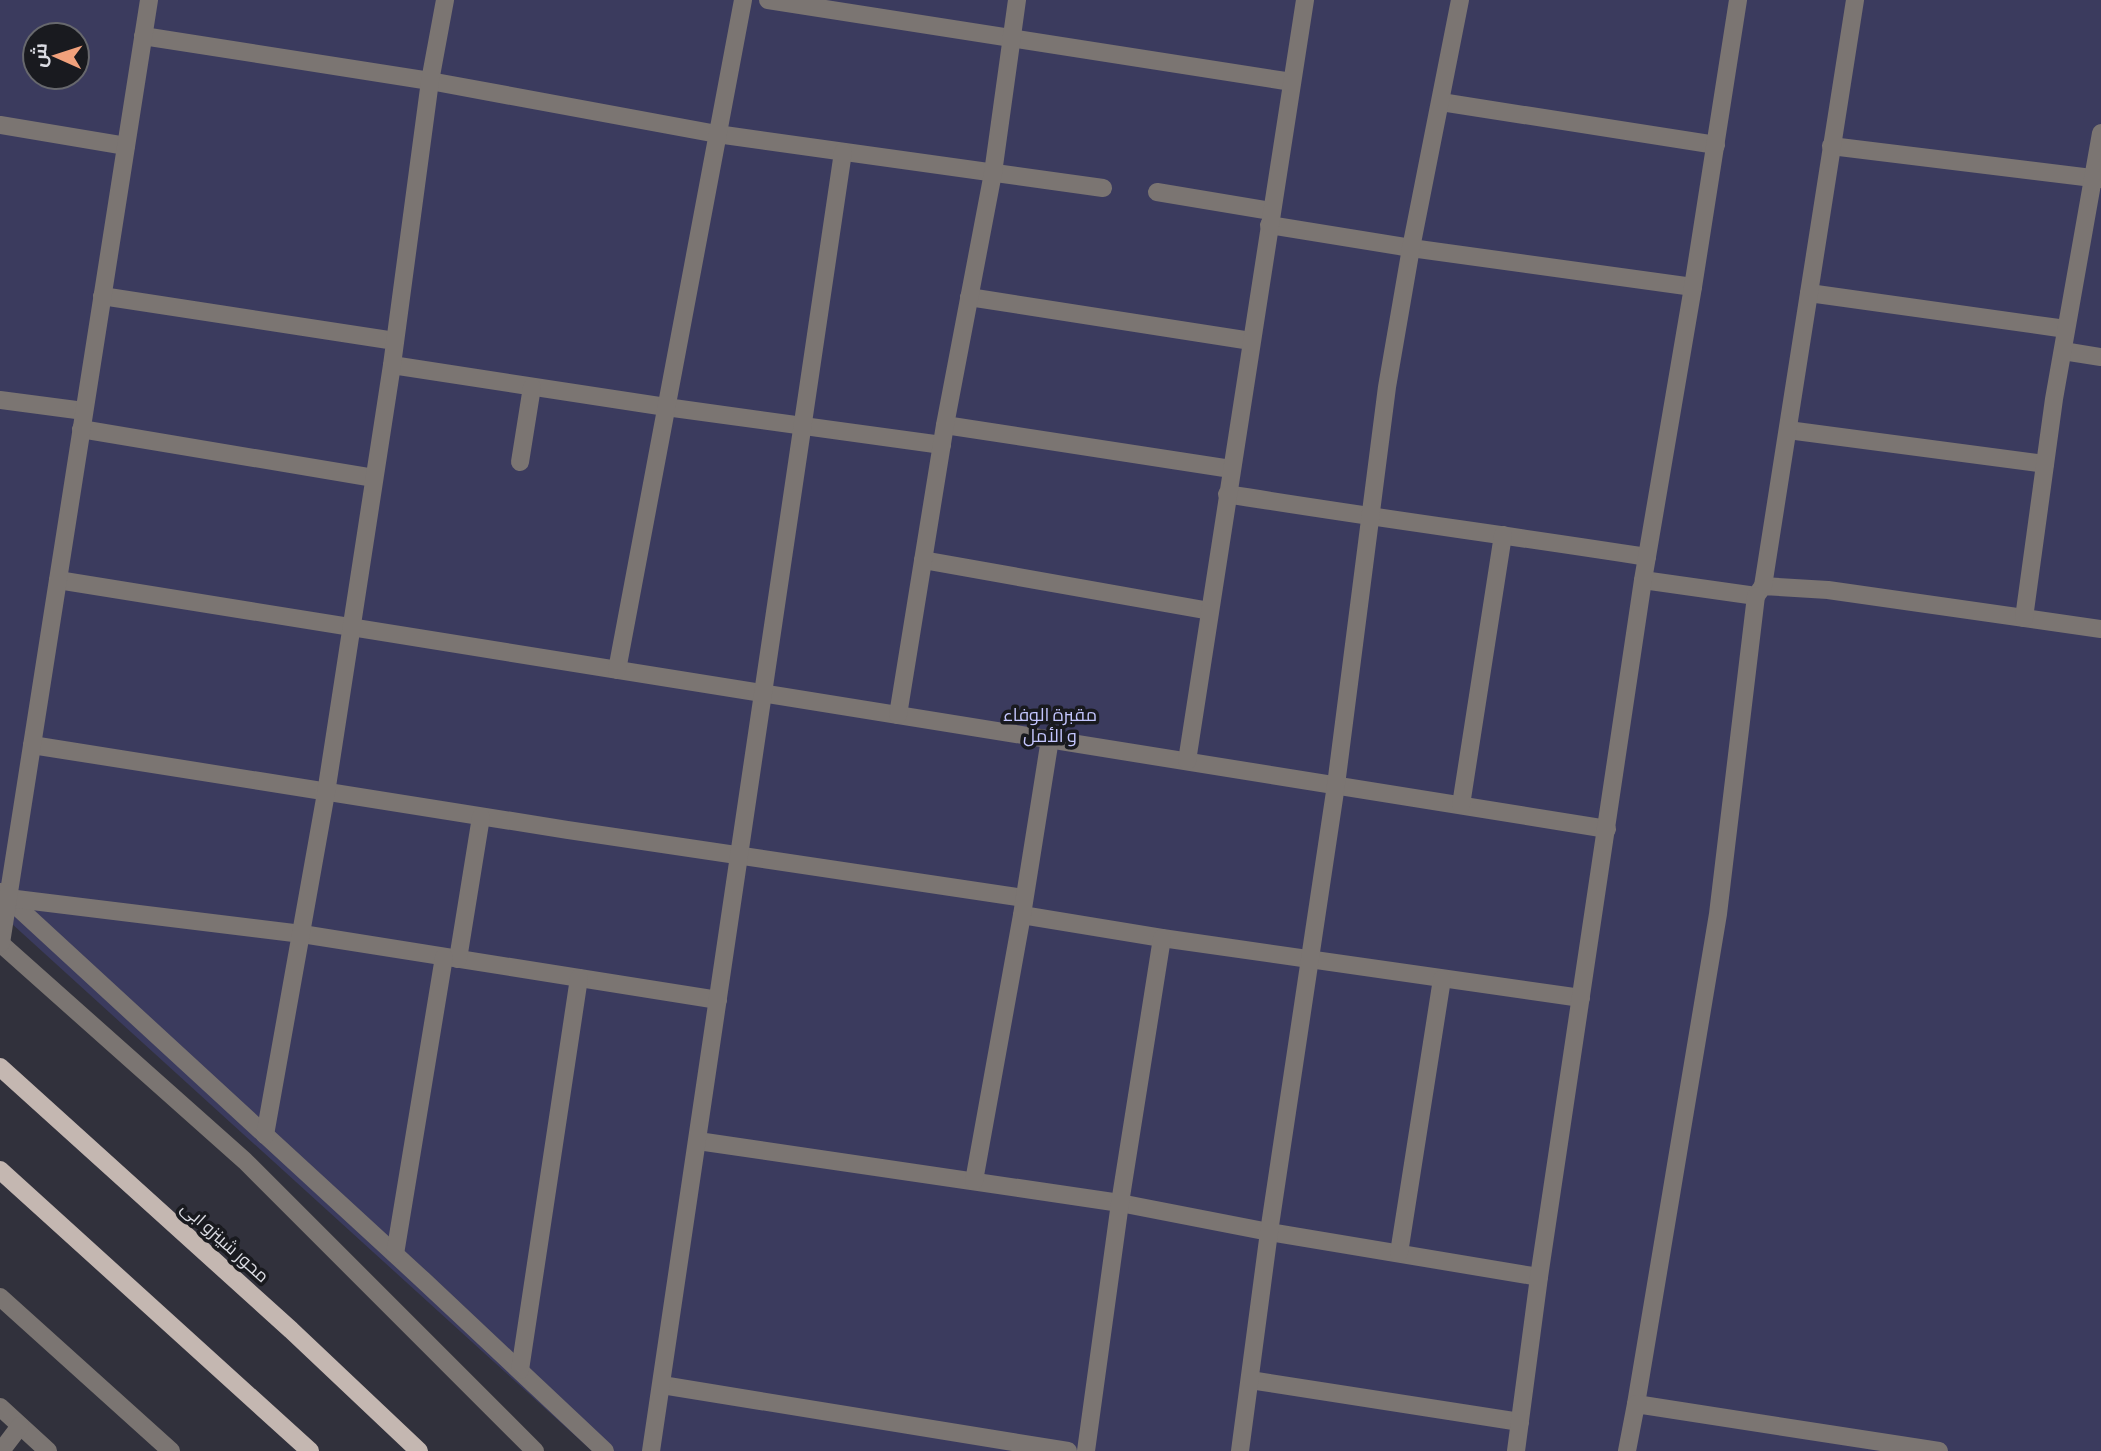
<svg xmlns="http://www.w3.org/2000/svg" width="2101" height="1451" font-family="Commissioner,Cairo,sans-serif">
<rect width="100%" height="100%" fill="#31313c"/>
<path fill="#3b3b5e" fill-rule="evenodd" d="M0,0H2101V1451H592L0,913ZM35,35H77V77H35Z"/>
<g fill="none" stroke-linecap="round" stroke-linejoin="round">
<g stroke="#7b7572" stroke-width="18">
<path d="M768,0L1292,82"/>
<path d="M143,36L430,81L717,134L1103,188"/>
<path d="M1441,102L1716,145"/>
<path d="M0,125L126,146"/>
<path d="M1831,146L2101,179"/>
<path d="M1157,192L1271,211"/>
<path d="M1269,225L1411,248L1693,287"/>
<path d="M1809,293L2066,329"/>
<path d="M102,296L395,341"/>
<path d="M969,297L1251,341"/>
<path d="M2063,351L2101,357"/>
<path d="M392,365L666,407L942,445"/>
<path d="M0,400L84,411"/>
<path d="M945,425L1231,469"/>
<path d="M81,429L374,478"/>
<path d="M1788,430L2045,464"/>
<path d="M520,462L532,387"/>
<path d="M1227,494C1367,517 1507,535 1647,557"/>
<path d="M923,560L1210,611"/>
<path d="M58,580L1607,829"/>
<path d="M1643,580L1756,596L1763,586L1828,590L2101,629"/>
<path d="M1763,586L1855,0"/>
<path d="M2024,618L2054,399L2101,133"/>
<path d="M617,670L743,0"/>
<path d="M898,715L945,425L993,173L1017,0"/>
<path d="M32,745C362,799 693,850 1024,898"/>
<path d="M1187,761L1305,0"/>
<path d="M1461,805L1503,535"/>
<path d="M1,892L423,1280L605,1451"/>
<path d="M8,898L302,934L718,1000"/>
<path d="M1022,915L1162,938L1581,998"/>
<path d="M0,943L245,1161L535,1451"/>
<path d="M1,943L149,0"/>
<path d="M458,959L481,817"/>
<path d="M265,1135L326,793L392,365L430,81L445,0"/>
<path d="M698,1141L1120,1203L1269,1232L1539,1277"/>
<path d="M974,1181L1022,915L1050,739"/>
<path d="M1399,1253L1442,979"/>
<path d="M395,1254L444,957"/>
<path d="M0,1297L171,1451"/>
<path d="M520,1370L579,978"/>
<path d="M1250,1380L1520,1422"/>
<path d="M662,1385L1068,1451"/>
<path d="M1636,1404L1718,914L1756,596"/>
<path d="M0,1407L48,1451"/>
<path d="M1,1451L20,1426"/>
<path d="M651,1451L843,152"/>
<path d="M1086,1451L1120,1203L1162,938"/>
<path d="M1240,1451L1269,1232L1336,785L1387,387L1411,248L1460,0"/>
<path d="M1516,1451L1539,1277L1643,580L1693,287L1738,0"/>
<path d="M1627,1451L1636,1404L1939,1451"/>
</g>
<g stroke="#c4b7b1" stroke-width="18">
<path d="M0,1067L291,1330L419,1451"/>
<path d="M0,1170L310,1451"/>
</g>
</g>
<g text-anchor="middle" stroke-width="7" stroke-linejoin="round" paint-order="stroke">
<g font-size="18" fill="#c4c6fe" stroke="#191a1f">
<text x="1050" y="721">مقبرة الوفاء<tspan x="1050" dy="21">و الأمل</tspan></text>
</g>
<g font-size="18" fill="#dbdce3" stroke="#191a1f">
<text transform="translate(225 1242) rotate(42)" y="6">محور شينزو ابى</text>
</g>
</g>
<g transform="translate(56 56) rotate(273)"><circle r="33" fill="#191a1f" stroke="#67686d" stroke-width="2"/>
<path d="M0-5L12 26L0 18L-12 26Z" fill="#f1a17c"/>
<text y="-10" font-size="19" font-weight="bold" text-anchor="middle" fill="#dbdce3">ش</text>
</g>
</svg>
